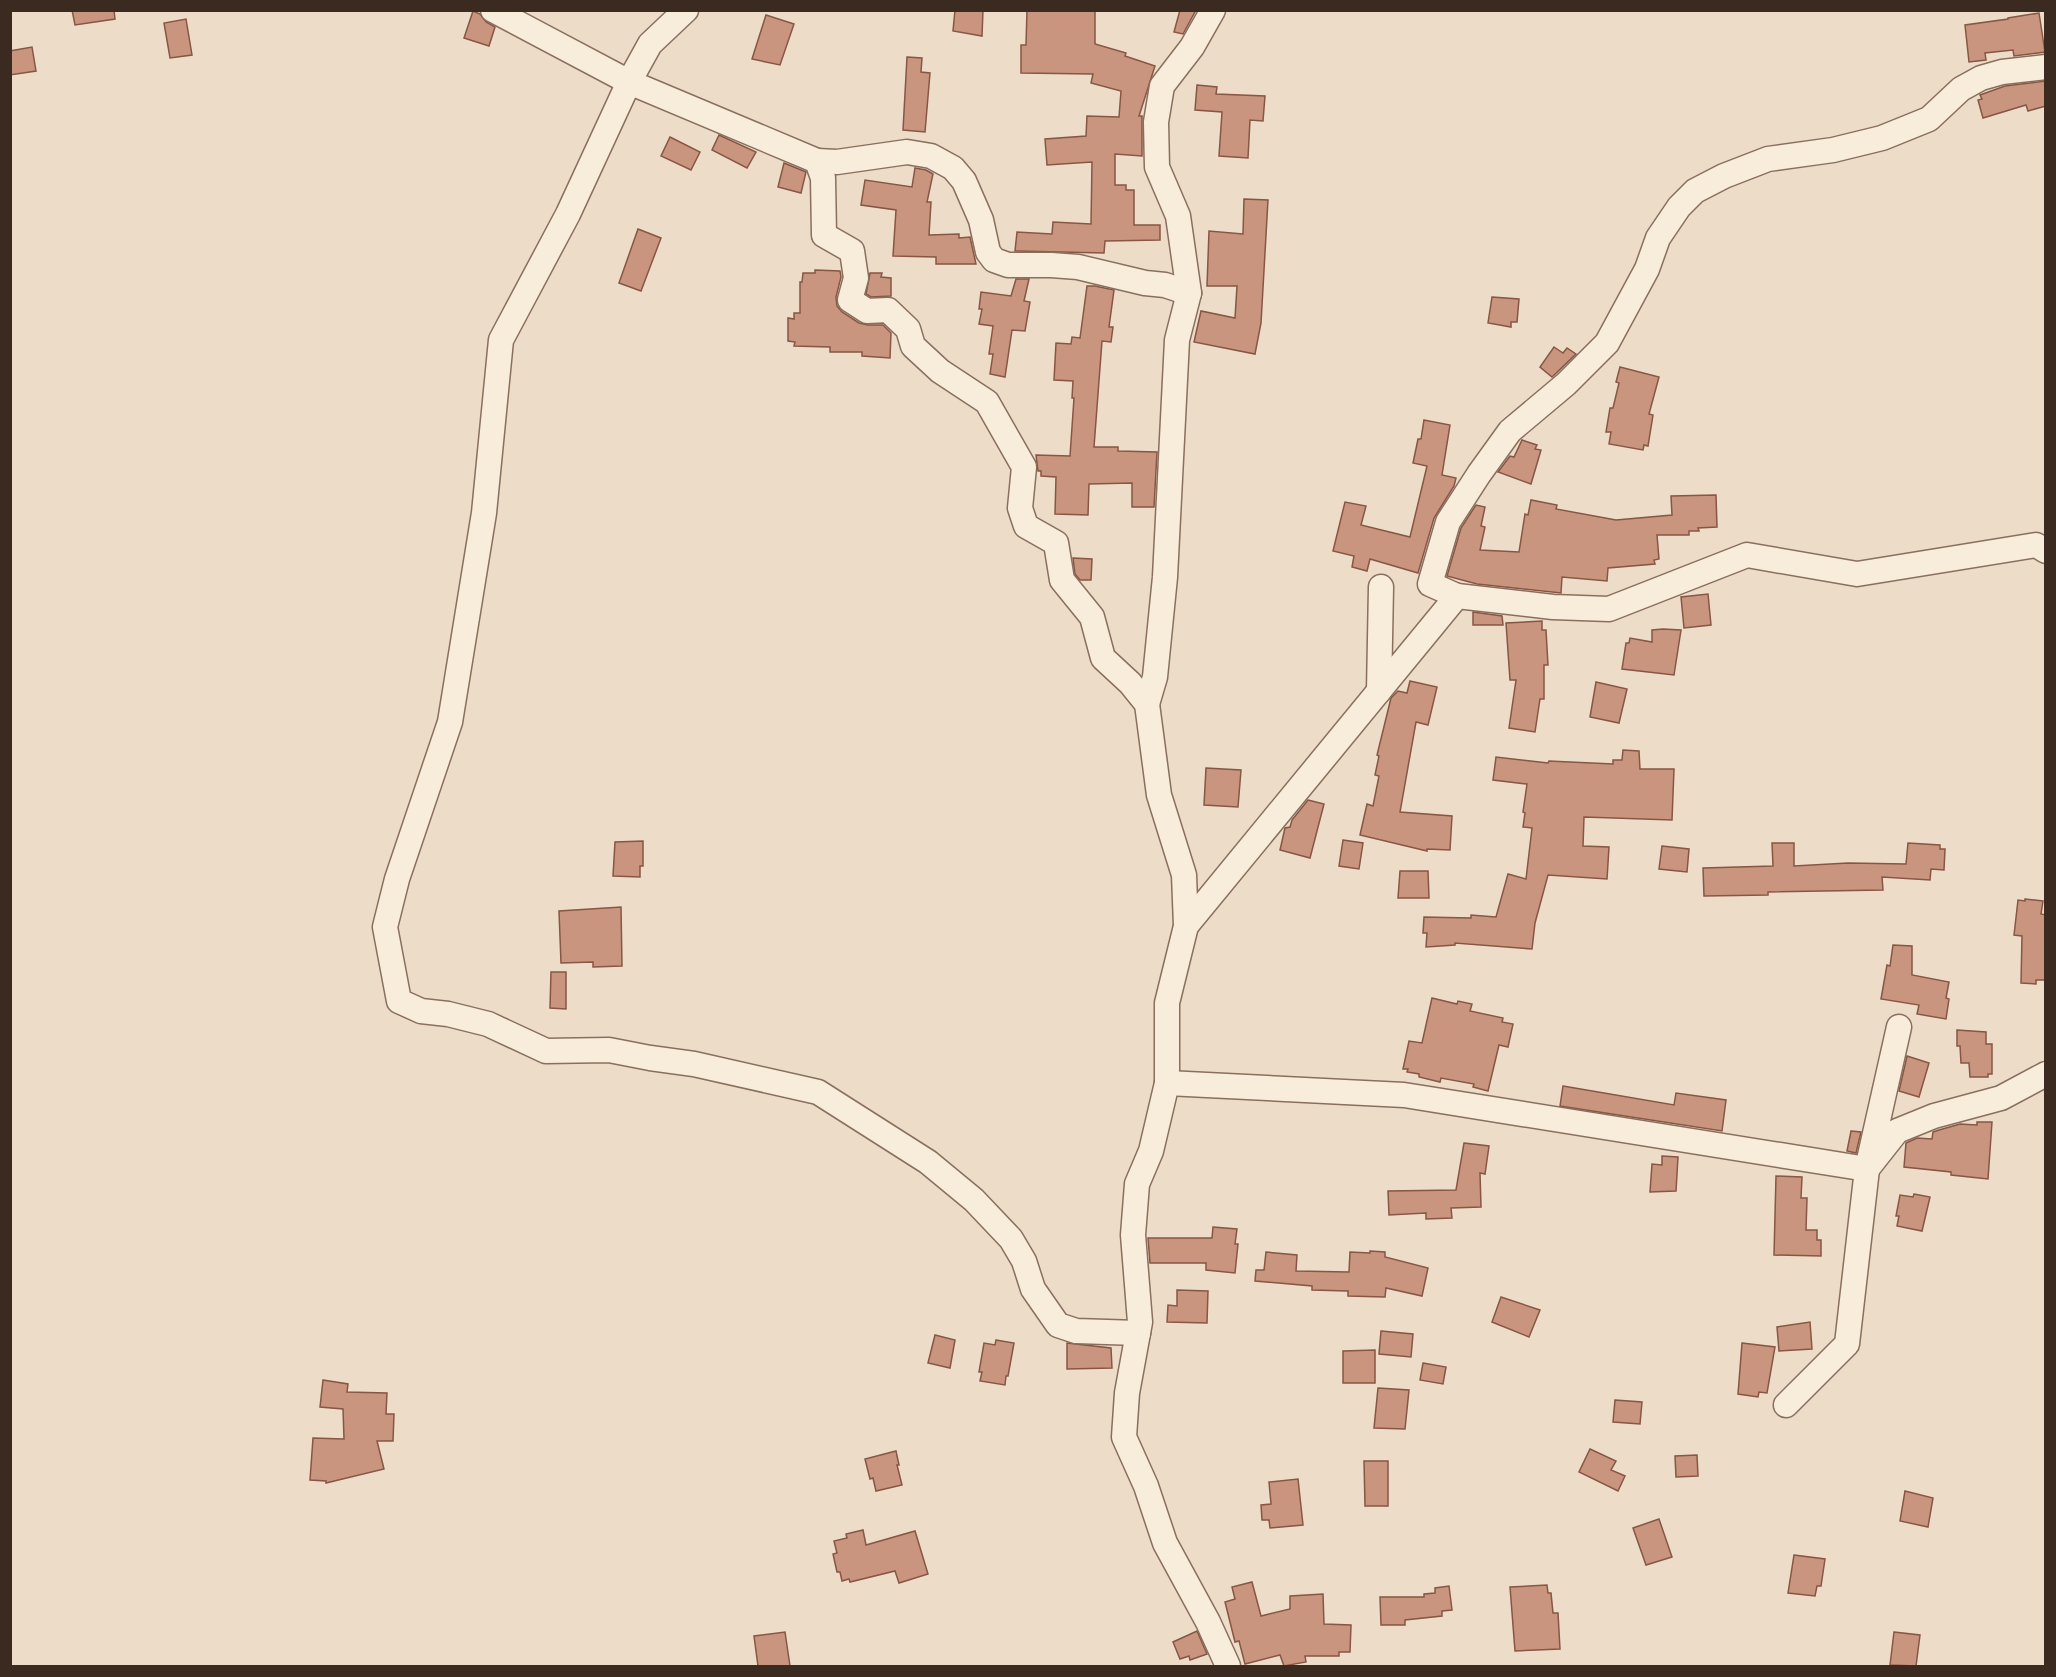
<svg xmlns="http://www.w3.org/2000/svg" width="2056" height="1677" font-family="Georgia,serif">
<rect width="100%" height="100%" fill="#edddc8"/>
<g fill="#ca957f" stroke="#875644" stroke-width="1.5">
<path d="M72,10H114L115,19L75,25Z"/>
<path d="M955,10H983L982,36L953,31Z"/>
<path d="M1027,10H1095V44L1126,53L1125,56L1155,66L1139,116H1142V156L1115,154V185H1126V190H1134V225H1160V240L1105,241L1104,253L1015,251L1017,232L1052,234L1053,222L1091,224L1092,162L1047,165L1045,139L1086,136L1087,116L1119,117L1121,91L1091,83L1093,74L1021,73V45H1026Z"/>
<path d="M1180,10H1196L1183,34L1174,32Z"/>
<path d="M473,11L480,14L486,22L495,27L489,46L464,38Z"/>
<path d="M2039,13L2045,52L2014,56L2013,50L1985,53L1986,60L1969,62L1965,25L2008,19V18Z"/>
<path d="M766,15L794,24L780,65L752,59Z"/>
<path d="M186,19L192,55L170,58L164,23Z"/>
<path d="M32,47L36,71L10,75V51Z"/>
<path d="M907,57L922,58L921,72L930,73L925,132L903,130Z"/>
<path d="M2046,81V106L2028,111L2026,105L1983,118L1978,100L1982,99L1980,95L2005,86Z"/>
<path d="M1197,85L1217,87L1216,94L1265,96L1263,121L1250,120L1248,158L1219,156L1222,112L1195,110Z"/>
<path d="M719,135L756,152L747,168L712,150Z"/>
<path d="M670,137L700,152L691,170L661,156Z"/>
<path d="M784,163L806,172L801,193L778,187Z"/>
<path d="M915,168L926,170L933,174L927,202H931L929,235L959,234V238L970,237L976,264H936V257L893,256L896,210L861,205L865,180L912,187Z"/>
<path d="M1244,199L1268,200L1261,323L1255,354L1194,342L1201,311L1235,318L1237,286H1207L1209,231L1243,234Z"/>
<path d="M638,229L661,238L641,291L619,283Z"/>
<path d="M815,270L840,271L841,277L836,297L837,306L842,312L859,323L868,325H883L891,333L890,358L862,356V352H830V347L794,346L795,342L788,341V318L794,319V313H800V282H802L803,273H815Z"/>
<path d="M870,273H882L881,277L891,278V296L871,297L866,294Z"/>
<path d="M1016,279H1029L1024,301L1030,302L1025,331L1012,330L1005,377L990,374L993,354H989L993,326L979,324L982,309H979L981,292L1011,296Z"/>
<path d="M1087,286H1095L1114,290L1109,327H1113L1111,342L1102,341L1094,447H1118V451L1157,452L1154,507H1132V483L1089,484L1088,515L1055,514L1056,477L1041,476V471H1038L1036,455L1070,456L1074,398H1072L1073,381L1054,380L1056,343L1071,344L1072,337L1080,338Z"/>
<path d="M1492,297L1519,299L1517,322H1511V327L1488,323Z"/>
<path d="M1554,347L1563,353L1567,348L1576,354L1552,377L1540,367Z"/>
<path d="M1620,367L1659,377L1649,414L1653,415L1648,446L1644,445L1643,450L1609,444L1611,432H1606L1610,408H1613L1619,383L1616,382Z"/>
<path d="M1424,420L1450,425L1442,475L1456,478L1454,486L1434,518L1418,573L1370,559L1367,571L1352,567L1354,556L1333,551L1345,502L1366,506L1361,525L1410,537L1427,466L1413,463L1418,439H1421Z"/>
<path d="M1522,440L1537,445L1535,449L1541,450L1531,484L1498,472L1510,456L1514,457Z"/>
<path d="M1716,495L1717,527L1698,528L1699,531H1689V535H1657L1659,559L1654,560L1655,564L1608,568L1607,581L1562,577L1561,593L1477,584L1447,576L1461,528L1476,505L1485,507L1481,526L1485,527L1480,550L1519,552L1525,514L1528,515L1531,500L1557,505L1556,509L1616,520L1672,515L1671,496Z"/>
<path d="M1073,558L1092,559L1091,580H1080L1075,574Z"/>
<path d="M1708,594L1711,625L1684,628L1681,597Z"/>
<path d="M1473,612L1502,616L1503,625H1473Z"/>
<path d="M1542,621V630H1546L1548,665H1544V699H1540L1535,732L1509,728L1516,680H1510L1506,623Z"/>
<path d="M1663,629L1681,630L1674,675L1622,669L1626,643H1629L1630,638L1652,642V630Z"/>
<path d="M1410,681L1437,687L1428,725L1416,722L1400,812L1452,816L1450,850L1427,849V851L1360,835L1367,804L1373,806L1379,776L1375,775L1379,756L1377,755L1391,698L1398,691L1407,693Z"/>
<path d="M1596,682L1627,689L1619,723L1590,717Z"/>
<path d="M1623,750L1639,751L1640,769H1674L1672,820L1584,817L1583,846L1609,847L1607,879L1548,875L1535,923L1532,949L1455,943V945L1426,947L1427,933H1423L1424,917L1471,918V915L1496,917L1508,874L1526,879L1532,828L1523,827L1525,813L1523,812L1527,784L1493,780L1496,757L1548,763L1549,761L1613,764V760H1622Z"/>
<path d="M1206,768L1241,770L1238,807L1204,805Z"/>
<path d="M1308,800L1324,804L1310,858L1280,850L1285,828L1290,827L1292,820Z"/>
<path d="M1343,840L1363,843L1359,869L1339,866Z"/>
<path d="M643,841V866H640V877L613,876L615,842Z"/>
<path d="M1772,843H1794V866L1848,863L1906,864L1908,843L1940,845V849H1945L1944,870L1931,869L1930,880L1882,877L1883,890L1768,892V895L1704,896L1703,868L1773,866Z"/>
<path d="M1662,846L1689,849L1687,872L1659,869Z"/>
<path d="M1400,871H1428L1429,898H1398Z"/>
<path d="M2025,899L2043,901L2041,914L2046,915V980H2036V984L2021,983L2022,936L2014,935L2018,900L2025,901Z"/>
<path d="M621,907L622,966L593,967V962L561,963L559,911Z"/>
<path d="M1893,945L1912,946V975L1949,982L1946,998L1949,999L1946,1019L1917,1014L1919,1005L1881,999L1887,965L1890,966Z"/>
<path d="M551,972H566V1009L550,1008Z"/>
<path d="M1432,998L1457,1004L1458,1001L1472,1004L1470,1011L1503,1018L1502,1022L1513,1024L1508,1047L1499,1045L1488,1091L1473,1087L1474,1084L1441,1078L1440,1082L1419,1077V1074L1407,1072L1408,1069H1403L1409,1041L1422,1043Z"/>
<path d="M1957,1030L1986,1032V1044H1992V1074H1988V1077H1970L1969,1063H1961L1960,1046H1957Z"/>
<path d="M1907,1056L1929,1063L1919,1097L1899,1091Z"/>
<path d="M1563,1086L1674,1105L1676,1093L1726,1100L1722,1131L1560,1106Z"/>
<path d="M1977,1122H1992L1988,1179L1951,1175V1172L1904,1167L1906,1143L1917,1138L1932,1139L1933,1132L1939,1130L1960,1124L1977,1125Z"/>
<path d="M1851,1131L1861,1132L1856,1153L1847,1151Z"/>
<path d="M1464,1143L1489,1146L1485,1174L1480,1173L1481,1207L1451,1208L1452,1218L1426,1219V1213L1389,1215L1388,1191L1456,1190Z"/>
<path d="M1662,1156L1678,1157L1676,1191L1650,1192L1652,1164L1662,1165Z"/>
<path d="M1776,1176L1802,1177L1801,1198H1807L1806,1230H1817V1240H1821V1256L1774,1255Z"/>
<path d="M1914,1194L1930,1197L1922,1231L1897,1226L1899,1216H1896L1900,1195L1913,1197Z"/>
<path d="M1213,1227L1237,1229L1235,1244H1238L1235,1273L1206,1270V1263H1150L1148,1238H1212Z"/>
<path d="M1370,1251L1385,1252V1257L1428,1268L1422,1296L1386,1288L1385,1297L1348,1296V1291L1312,1290V1286L1255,1281L1256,1270H1264L1266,1252L1297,1255L1296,1271L1349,1272L1350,1252L1370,1253Z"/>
<path d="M1177,1290L1208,1291L1207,1323L1167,1322L1168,1305L1177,1306Z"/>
<path d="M1501,1297L1540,1310L1529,1337L1492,1322Z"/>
<path d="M1810,1322L1812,1349L1779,1351L1777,1327Z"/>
<path d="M1381,1331L1413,1334L1411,1357L1379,1354Z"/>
<path d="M935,1335L955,1340L950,1368L928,1363Z"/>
<path d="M996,1340L1014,1343L1008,1376H1006L1005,1385L980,1381L982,1372H979L984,1343L995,1345Z"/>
<path d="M1067,1343L1111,1348L1112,1368L1067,1369Z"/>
<path d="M1742,1343L1775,1347L1767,1393L1759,1392L1758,1397L1738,1394Z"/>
<path d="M1375,1350V1383H1343V1351Z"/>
<path d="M1423,1363L1446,1367L1443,1384L1420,1380Z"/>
<path d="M323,1380L348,1384L347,1392L387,1393L386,1414H394L393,1441H377L384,1469L326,1483V1481L310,1480L313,1438L344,1439L343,1409L320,1407Z"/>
<path d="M1378,1388L1409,1390L1405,1429L1374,1428Z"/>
<path d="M1615,1400L1642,1402L1640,1424L1613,1422Z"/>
<path d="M1590,1449L1616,1461L1611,1470L1625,1476L1618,1491L1579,1472Z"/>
<path d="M896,1451L899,1465H897L902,1485L876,1491L873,1478L870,1479L865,1459Z"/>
<path d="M1697,1455L1698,1476L1676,1477L1675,1456Z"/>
<path d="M1364,1461H1388V1506H1365Z"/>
<path d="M1298,1479L1303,1525L1270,1528L1269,1520H1262L1261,1505L1271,1504L1269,1482Z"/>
<path d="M1905,1491L1933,1498L1928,1527L1900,1521Z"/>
<path d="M1659,1519L1672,1557L1646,1565L1633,1528Z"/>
<path d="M863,1530L866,1545L915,1531L928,1574L899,1583L895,1571L850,1582L849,1579L842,1581L840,1572H837L833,1554L837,1553L834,1541L847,1538L846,1534Z"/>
<path d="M1794,1555L1825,1559L1821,1586H1817L1815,1596L1788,1593Z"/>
<path d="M1252,1582L1261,1616L1290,1609V1596L1323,1594L1324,1624L1351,1625L1350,1652H1339V1656H1305L1306,1662L1284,1666L1280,1655L1245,1664L1239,1641L1235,1642L1225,1602L1235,1599L1232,1587Z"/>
<path d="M1547,1585L1548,1593H1551L1553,1613H1558L1560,1649L1515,1651L1510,1587Z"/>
<path d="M1449,1586L1452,1610L1442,1611V1616L1405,1620V1625H1381L1380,1597H1424V1594L1435,1593V1588Z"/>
<path d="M1197,1631L1207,1654L1190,1660L1189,1656L1180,1659L1173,1642Z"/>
<path d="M785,1632L790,1666H758L754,1636Z"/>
<path d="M1894,1632L1920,1635L1916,1666L1890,1665Z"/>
</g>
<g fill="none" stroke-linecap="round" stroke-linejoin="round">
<g stroke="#896f5d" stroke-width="27">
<g id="minor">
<path d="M493,10L629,82L817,161L823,178L824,235L852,251L856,278L850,300L867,311L888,310L908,329L913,346L940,371L987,402L1024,467L1020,508L1026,526L1056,543L1062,580L1092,617L1103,658L1130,683L1147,704L1159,795L1184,875L1186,926L1167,1003V1083L1151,1151L1137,1184L1133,1235L1140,1322L1127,1393L1124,1437L1146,1486L1165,1543L1208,1622L1228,1666"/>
<path d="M686,10L650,44L629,82L568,214L501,340L484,513L450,722L397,879L385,927L399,1001L421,1011L448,1014L488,1024L546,1051L609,1050L650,1058L694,1064L818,1092L928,1162L974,1200L1011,1239L1024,1261L1033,1289L1058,1325L1076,1331L1138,1333"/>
<path d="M817,161L837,162L907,152L931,156L953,168L964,181L981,220L988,252L994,260L1008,265H1051L1078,267L1145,283L1165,285L1189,293"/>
<path d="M1457,596L1430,584L1448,522L1479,474L1510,431L1566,384L1607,343L1647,269L1658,238L1679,207L1695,191L1724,176L1768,159L1833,150L1882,138L1929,119L1961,89L1981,78L2002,72L2046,67"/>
<path d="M1379,691L1381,587"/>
<path d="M1147,704L1155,677L1165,577L1177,340L1189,293L1178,216L1157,167L1156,122L1162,86L1192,47L1213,10"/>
<path d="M1186,926L1457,596L1553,607L1609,609L1747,555L1857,574L2036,545L2046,551"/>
<path d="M1167,1083L1404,1095L1867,1169L1897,1131L1934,1116L2001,1098L2046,1074"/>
<path d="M1786,1405L1847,1344L1867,1169L1899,1027"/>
</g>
</g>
<use href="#minor" stroke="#f8ecdb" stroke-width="24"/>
</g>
<rect width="2056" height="1677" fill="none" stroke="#3a2a20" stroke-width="24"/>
</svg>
